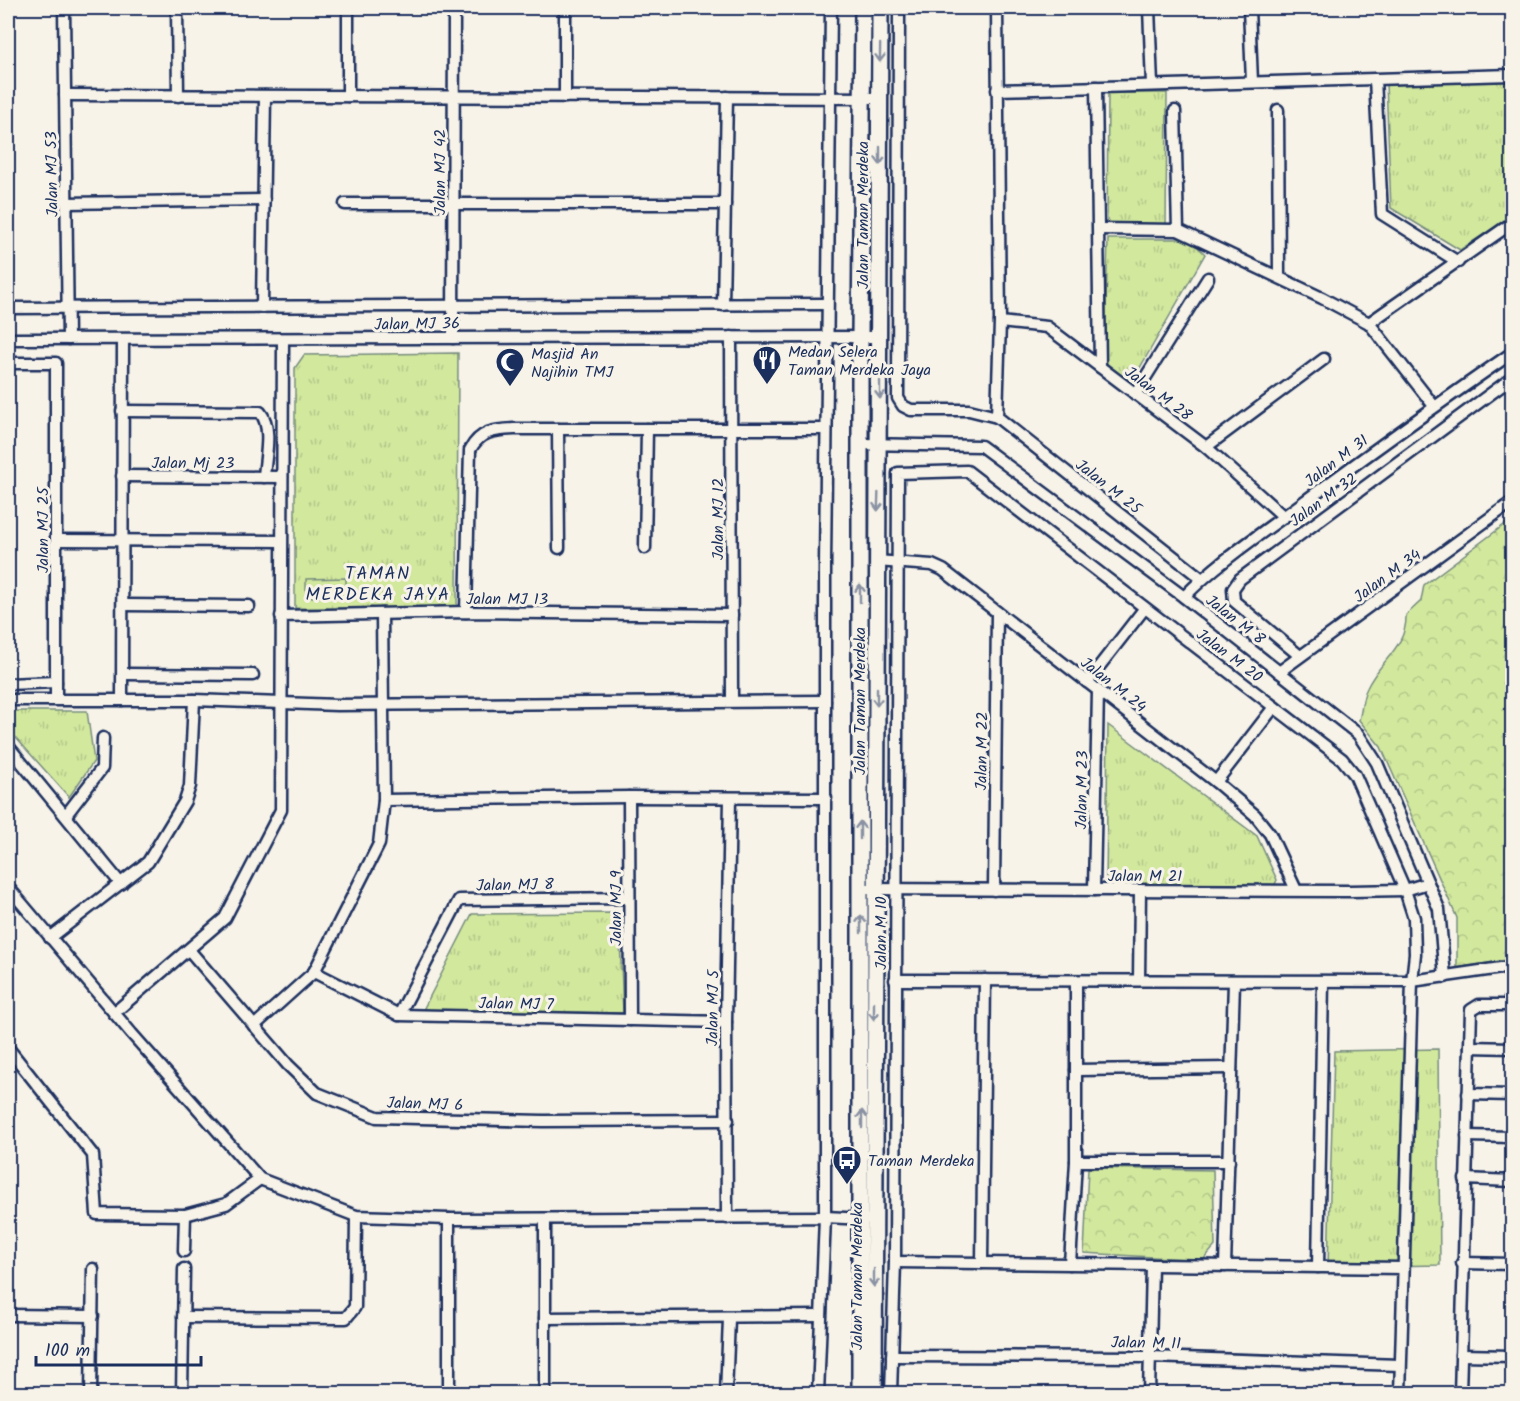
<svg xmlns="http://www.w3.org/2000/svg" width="1520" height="1401" font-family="Kalam,sans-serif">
<defs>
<pattern id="grass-tufts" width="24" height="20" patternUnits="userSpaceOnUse" patternTransform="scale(1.5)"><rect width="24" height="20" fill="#d2e89d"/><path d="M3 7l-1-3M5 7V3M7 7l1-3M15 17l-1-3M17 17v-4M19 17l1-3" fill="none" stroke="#b4c78a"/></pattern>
<pattern id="forest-crowns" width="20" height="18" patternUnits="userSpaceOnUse" patternTransform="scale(1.5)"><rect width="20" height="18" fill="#d2e89d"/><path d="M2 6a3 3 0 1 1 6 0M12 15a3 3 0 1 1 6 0" fill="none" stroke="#b4c78a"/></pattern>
</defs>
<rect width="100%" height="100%" fill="#f7f3e8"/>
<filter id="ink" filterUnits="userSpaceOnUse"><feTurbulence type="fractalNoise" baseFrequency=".0167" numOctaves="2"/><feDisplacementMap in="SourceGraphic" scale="12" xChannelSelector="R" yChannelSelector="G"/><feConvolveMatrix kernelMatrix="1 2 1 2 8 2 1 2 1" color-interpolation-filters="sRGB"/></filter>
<g filter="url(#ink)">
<g fill="url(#grass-tufts)" stroke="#768c7e" stroke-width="1.5">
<path d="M1512,81V216L1460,250L1391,208L1386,83Z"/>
<path d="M1108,93H1167L1166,227H1107Z"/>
<path d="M1108,239H1190L1205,254L1130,385L1104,366Z"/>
<path d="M458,353L457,611L295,608V368L304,355Z"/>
<path d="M10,711H87L94,761L69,797L8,729Z"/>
<path d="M1108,725L1257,836L1277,880L1273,888L1106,886Z"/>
<path d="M619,913L623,1013L423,1010L472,914Z"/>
<path d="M1438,1049L1440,1265L1328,1267L1334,1051Z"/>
</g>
<g fill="url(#forest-crowns)" stroke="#768c7e" stroke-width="1.5">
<path d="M1512,519V962L1506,960L1457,968V918L1381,747L1359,720C1362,710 1362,697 1367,688C1380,660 1407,648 1406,615L1421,601L1424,585Z"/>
<path d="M1088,1168L1213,1170L1215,1246L1203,1260L1084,1253Z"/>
</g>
<path fill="#d2e89d" stroke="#768c7e" stroke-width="1.5" d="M346,578V596L306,597V579Z"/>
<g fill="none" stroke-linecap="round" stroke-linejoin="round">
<g stroke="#1b2f5e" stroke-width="15">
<g id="minor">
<path d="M64,8L68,339"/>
<path d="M177,8L178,96"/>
<path d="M348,8V96"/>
<path d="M899,8L898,398L903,406L911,410H969L997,417L1202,579"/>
<path d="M1149,8L1152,85"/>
<path d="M1249,8L1252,82"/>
<path d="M1375,79L1382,214L1458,262"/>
<path d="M1096,87L1100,367"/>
<path d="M997,90L1512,75"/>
<path d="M65,95L879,98"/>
<path d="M565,97V8"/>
<path d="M1278,110L1279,276"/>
<path d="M1175,111L1178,230"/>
<path d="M66,203L264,200"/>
<path d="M345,204H725"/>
<path d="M1099,229L1178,230L1322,298L1369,323L1434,406"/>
<path d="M723,305L727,97"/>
<path d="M262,307L265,96"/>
<path d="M8,308L827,304"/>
<path d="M1000,322L1047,327L1206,447L1284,517"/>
<path d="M1369,323L1512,223"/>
<path d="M731,337L732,701"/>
<path d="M453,338L454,8"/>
<path d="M8,339L880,337"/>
<path d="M8,363H56V698"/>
<path d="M1135,394L1208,278"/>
<path d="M122,411L260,412C273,427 265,458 264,477"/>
<path d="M997,417L1000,322L997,8"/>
<path d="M558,429L559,548"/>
<path d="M860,444L981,446L1184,597L1358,734L1377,763L1439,909L1445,977"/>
<path d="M1206,447L1324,359"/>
<path d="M122,476L282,477"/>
<path d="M57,540L281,541"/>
<path d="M645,548L647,429"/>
<path d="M876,561L932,565L943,570L1216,782L1255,815L1270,834L1296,890"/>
<path d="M1184,597C1220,560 1264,532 1305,501C1373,451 1442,401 1512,353"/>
<path d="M124,605L249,606"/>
<path d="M466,612L470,450C480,431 494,430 514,429H826"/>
<path d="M281,616L466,612L732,615"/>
<path d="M1300,656L1234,601L1233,589L1240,579L1512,378"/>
<path d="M1279,672L1512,502"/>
<path d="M124,674L253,675"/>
<path d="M1087,682L1144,609"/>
<path d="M8,684L56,682"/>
<path d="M8,700H194L337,705L825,701"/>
<path d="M122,700L123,340"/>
<path d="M8,746L121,884"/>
<path d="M1216,782L1274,707"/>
<path d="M629,797L630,1020"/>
<path d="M384,800L629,797L826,798"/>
<path d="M66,815L102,768L103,738"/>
<path d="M8,887L132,1034L260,1179L356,1216L449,1219L825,1217L865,1219"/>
<path d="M861,889L1350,891L1405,890L1428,883"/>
<path d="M994,890L997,612"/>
<path d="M1094,890L1098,691"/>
<path d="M50,938L148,862L185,801L190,786L194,700"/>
<path d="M189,950L288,1065L317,1093L377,1117L543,1121L728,1120"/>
<path d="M314,972L399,1015L726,1022"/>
<path d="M895,980L1412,981L1501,968H1506L1511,976V1005"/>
<path d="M1139,980L1140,890"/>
<path d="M114,1013L225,918L281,810L283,340"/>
<path d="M399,1015L459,900L629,898"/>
<path d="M254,1026L314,972L379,844L384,800L382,614"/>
<path d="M1470,1047L1512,1048"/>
<path d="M8,1048L93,1155L97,1214L185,1215L226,1204L260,1179"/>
<path d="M1076,1070L1231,1068"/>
<path d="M1468,1094L1512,1095"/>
<path d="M1467,1136L1512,1137"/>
<path d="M1076,1161H1229"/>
<path d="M1465,1179L1512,1181"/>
<path d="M727,1218L726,1022L730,798"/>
<path d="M545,1219V1394"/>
<path d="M184,1251L185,1215"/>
<path d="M895,1262L1403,1268"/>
<path d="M982,1263L985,980"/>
<path d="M1462,1263L1512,1264"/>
<path d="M1070,1264L1076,1161V981"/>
<path d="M1225,1266L1234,982"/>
<path d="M1318,1267L1323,982"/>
<path d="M8,1315L93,1316"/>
<path d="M183,1317L346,1318L355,1307L356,1216"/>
<path d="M545,1318L820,1316"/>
<path d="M1461,1355L1512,1356"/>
<path d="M892,1356L1150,1357L1400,1365"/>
<path d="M91,1394L93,1269"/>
<path d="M182,1394L184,1269"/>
<path d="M449,1394V1219"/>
<path d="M726,1394L729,1319"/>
<path d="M818,1394L825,1217V566L831,8"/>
<path d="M891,1394L895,1262L898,473L967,471L1342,759L1355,775L1405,890L1414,918L1415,954L1412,981L1400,1394"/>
<path d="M1149,1394L1152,1265"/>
<path d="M1460,1394L1471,1010L1479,1005H1512"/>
</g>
</g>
<g stroke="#1b2f5e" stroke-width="20">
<g id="secondary">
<path d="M860,1394V337L863,8"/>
<path d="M874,1394L880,8"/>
</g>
</g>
<use href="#minor" stroke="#f7f3e8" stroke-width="10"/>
<use href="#secondary" stroke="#f7f3e8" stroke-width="15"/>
</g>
<defs><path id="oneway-shaft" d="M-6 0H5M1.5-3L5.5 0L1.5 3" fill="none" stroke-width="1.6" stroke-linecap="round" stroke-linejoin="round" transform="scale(1.5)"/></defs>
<g stroke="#8991a3">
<use href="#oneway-shaft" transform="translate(880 53) rotate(91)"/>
<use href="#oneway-shaft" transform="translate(880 156) rotate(90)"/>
<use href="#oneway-shaft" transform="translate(880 390) rotate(90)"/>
<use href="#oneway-shaft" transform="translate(878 502) rotate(92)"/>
<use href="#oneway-shaft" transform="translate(860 593) rotate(-90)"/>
<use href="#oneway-shaft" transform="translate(877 697) rotate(90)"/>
<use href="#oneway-shaft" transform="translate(860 830) rotate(-90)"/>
<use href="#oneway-shaft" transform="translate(861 924) rotate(-90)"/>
<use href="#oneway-shaft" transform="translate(874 1011) rotate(90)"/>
<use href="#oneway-shaft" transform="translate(862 1119) rotate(-90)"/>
<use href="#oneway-shaft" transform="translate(874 1278) rotate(90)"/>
</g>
</g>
<defs>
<g id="restaurant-pin" transform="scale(1.5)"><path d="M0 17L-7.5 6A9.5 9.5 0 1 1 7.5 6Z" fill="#1b2f5e" stroke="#f7f3e8"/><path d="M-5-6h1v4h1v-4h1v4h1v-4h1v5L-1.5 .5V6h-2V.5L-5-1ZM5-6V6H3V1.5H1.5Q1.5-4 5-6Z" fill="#fff"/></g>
<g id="mosque-pin" transform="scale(1.5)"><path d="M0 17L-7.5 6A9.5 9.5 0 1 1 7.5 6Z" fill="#1b2f5e" stroke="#f7f3e8"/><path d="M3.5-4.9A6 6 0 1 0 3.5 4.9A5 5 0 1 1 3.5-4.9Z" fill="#fff"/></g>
<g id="bus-pin" transform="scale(1.5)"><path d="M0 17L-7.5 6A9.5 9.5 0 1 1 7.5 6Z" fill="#1b2f5e" stroke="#f7f3e8"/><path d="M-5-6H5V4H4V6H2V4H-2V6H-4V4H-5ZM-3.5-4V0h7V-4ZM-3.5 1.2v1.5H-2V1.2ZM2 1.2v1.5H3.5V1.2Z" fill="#fff"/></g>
</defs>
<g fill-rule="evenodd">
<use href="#restaurant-pin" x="767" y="360"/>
<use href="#mosque-pin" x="510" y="362"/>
<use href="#bus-pin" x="847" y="1160"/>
</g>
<g text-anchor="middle" stroke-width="6" stroke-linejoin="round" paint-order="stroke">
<g font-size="16" fill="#1b2f5e" stroke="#f7f3e8">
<text transform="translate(439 172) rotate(-90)" y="6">Jalan MJ 42</text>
<text transform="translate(51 174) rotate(-91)" y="6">Jalan MJ 53</text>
<text transform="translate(862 215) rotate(-90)" y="6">Jalan Taman Merdeka</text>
<text transform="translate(417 323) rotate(-1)" y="6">Jalan MJ 36</text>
<text transform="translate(1159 393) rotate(37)" y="6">Jalan M 28</text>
<text transform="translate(1336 460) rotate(-37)" y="6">Jalan M 31</text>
<text x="193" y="468">Jalan Mj 23</text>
<text transform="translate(1109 486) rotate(38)" y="6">Jalan M 25</text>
<text transform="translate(1323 499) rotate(-36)" y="6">Jalan M 32</text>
<text transform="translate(717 519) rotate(-90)" y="6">Jalan MJ 12</text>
<text transform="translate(42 530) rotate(-90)" y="6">Jalan MJ 25</text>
<text transform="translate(1387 575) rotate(-36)" y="6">Jalan M 34</text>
<text x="507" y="604">Jalan MJ 13</text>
<text transform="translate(1236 619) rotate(38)" y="6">Jalan M 8</text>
<text transform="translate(1230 655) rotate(37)" y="6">Jalan M 20</text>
<text transform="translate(1114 684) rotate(38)" y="6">Jalan M 24</text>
<text transform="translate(859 701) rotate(-90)" y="6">Jalan Taman Merdeka</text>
<text transform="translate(981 751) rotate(-89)" y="6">Jalan M 22</text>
<text transform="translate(1081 790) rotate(-89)" y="6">Jalan M 23</text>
<text x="1145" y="881">Jalan M 21</text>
<text transform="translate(515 884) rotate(-1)" y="6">Jalan MJ 8</text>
<text transform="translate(615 908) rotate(-90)" y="6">Jalan MJ 9</text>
<text transform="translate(880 933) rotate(-90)" y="6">Jalan M 10</text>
<text transform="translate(516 1003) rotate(1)" y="6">Jalan MJ 7</text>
<text transform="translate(712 1008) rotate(-89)" y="6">Jalan MJ 5</text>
<text transform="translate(425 1103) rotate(2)" y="6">Jalan MJ 6</text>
<text transform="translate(856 1276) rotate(-90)" y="6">Jalan Taman Merdeka</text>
<text transform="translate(1146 1342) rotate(1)" y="6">Jalan M 11</text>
</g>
<g font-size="16" fill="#1b2f5e" stroke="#f7f3e8" text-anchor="start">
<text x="788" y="357">Medan Selera<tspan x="788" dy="18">Taman Merdeka Jaya</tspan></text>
<text x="531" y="359">Masjid An<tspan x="531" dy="18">Najihin TMJ</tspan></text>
<text x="868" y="1166">Taman Merdeka</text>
</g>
<g font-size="18" letter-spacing="1.5" fill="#1b2f5e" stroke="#f7f3e8">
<text x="378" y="579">TAMAN<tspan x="378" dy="21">MERDEKA JAYA</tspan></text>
</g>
</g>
<rect width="1520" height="1401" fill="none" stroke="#f7f3e8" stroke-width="30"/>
<rect x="15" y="15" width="1490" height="1371" fill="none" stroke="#1b2f5e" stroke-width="2" filter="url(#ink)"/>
<path d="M36 1356v9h165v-9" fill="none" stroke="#1b2f5e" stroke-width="3"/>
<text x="45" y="1356" font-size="18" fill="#1b2f5e" stroke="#f7f3e8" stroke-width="4.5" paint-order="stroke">100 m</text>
</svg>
